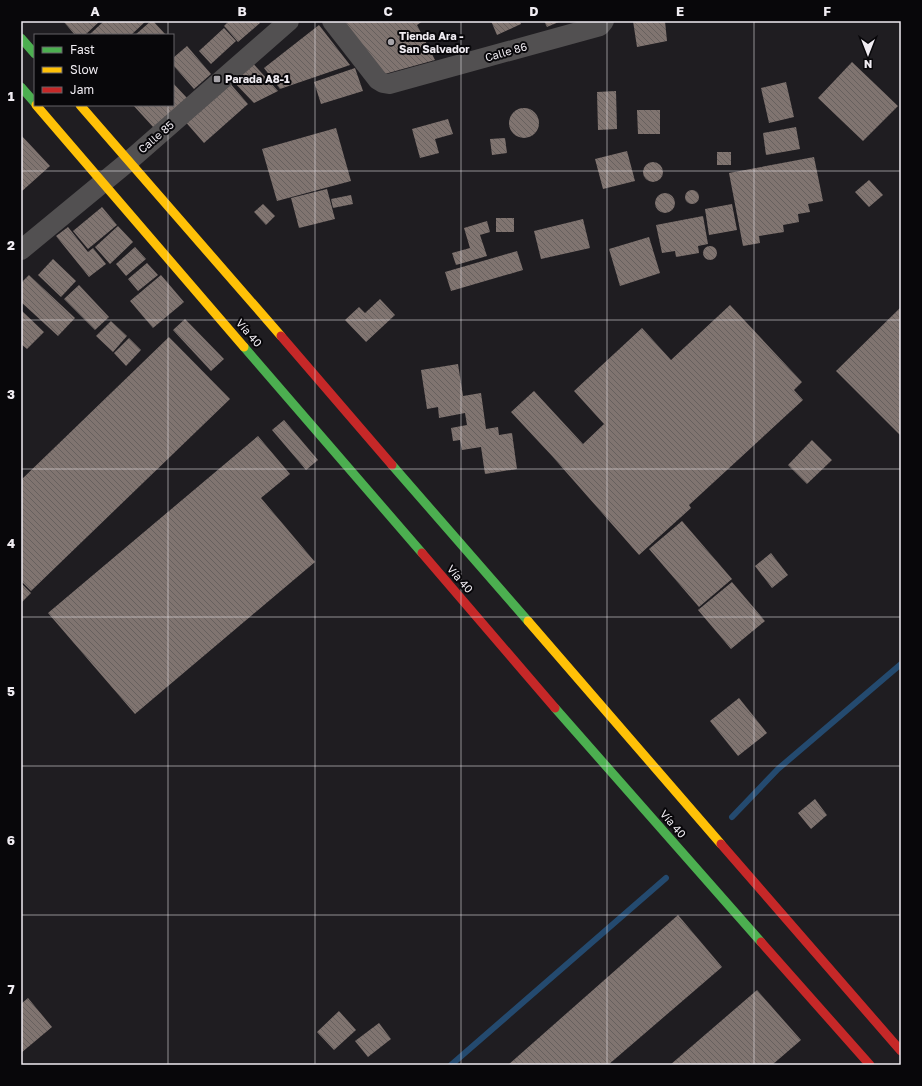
<svg xmlns="http://www.w3.org/2000/svg" width="922" height="1086" font-family="'Golos Text',sans-serif">
<defs>
<pattern id="building-back-hatch" width="6" height="6" patternUnits="userSpaceOnUse"><rect width="6" height="6" fill="#807470"/><path d="M-1 5l2 2M0 0l6 6M5-1l2 2" fill="none" stroke="#67605e"/></pattern>
</defs>
<rect width="100%" height="100%" fill="#1f1d21"/>
<g fill="none" stroke-linecap="round" stroke-linejoin="round">
<g stroke="#244a6f" stroke-width="6">
<path d="M732,817L778,769L901,664"/>
<path d="M451,1065L666,878"/>
</g>
</g>
<g fill="url(#building-back-hatch)">
<path d="M63,21H100L85,35H75Z"/>
<path d="M104,21H146L131,35H89Z"/>
<path d="M151,21H153L166,35H135Z"/>
<path d="M229,21H258L260,23L238,42L224,26Z"/>
<path d="M342,21H423L417,25L435,60L381,75Z"/>
<path d="M491,21H520L521,24L497,35Z"/>
<path d="M544,21H561L547,27Z"/>
<path d="M633,21H665L667,41L637,47Z"/>
<path d="M319,25L350,65L280,89L264,68Z"/>
<path d="M224,28L236,41L211,64L199,51Z"/>
<path d="M187,46L211,74L194,89L173,65V58Z"/>
<path d="M250,60L278,91L254,103L230,78Z"/>
<path d="M852,62L898,106L863,141L818,98Z"/>
<path d="M355,68L363,91L321,104L314,82Z"/>
<path d="M228,81L248,104L204,143L183,119Z"/>
<path d="M786,82L794,117L769,123L761,88Z"/>
<path d="M173,83L187,98L154,128L133,105H173Z"/>
<path d="M616,91L617,129L598,130L597,92Z"/>
<circle cx="524" cy="123" r="15"/>
<path d="M637,110H660V134H638Z"/>
<path d="M448,119L453,134L435,139L439,153L420,158L412,129Z"/>
<path d="M796,127L800,149L766,155L763,133Z"/>
<path d="M336,128L351,181L277,201L262,149Z"/>
<path d="M21,135L50,166L21,192Z"/>
<path d="M505,138L507,153L492,155L490,139Z"/>
<path d="M627,151L635,181L603,189L595,159Z"/>
<rect x="717" y="152" width="14" height="13"/>
<path d="M814,157L823,201L808,204L810,212L798,214L799,222L783,225L784,232L759,236L760,243L743,246L729,173Z"/>
<circle cx="653" cy="172" r="10"/>
<path d="M869,180L883,195L869,207L855,192Z"/>
<path d="M327,189L335,219L299,228L291,198Z"/>
<circle cx="692" cy="197" r="7"/>
<circle cx="665" cy="203" r="10"/>
<path d="M351,195L353,204L333,208L331,199Z"/>
<path d="M263,204L275,216L266,225L254,212Z"/>
<path d="M732,204L737,230L709,235L705,209Z"/>
<path d="M102,207L117,225L88,249L73,231Z"/>
<path d="M703,216L708,244L698,246L699,253L676,257L675,251L662,253L656,225Z"/>
<rect x="496" y="218" width="18" height="14"/>
<path d="M583,219L590,248L541,259L534,231Z"/>
<path d="M487,221L490,232L480,235L487,256L456,265L452,253L470,248L464,228Z"/>
<path d="M118,226L133,242L110,264L95,247Z"/>
<path d="M68,227L88,252L93,248L106,264L89,277L56,236Z"/>
<path d="M649,237L660,273L620,286L609,249Z"/>
<circle cx="710" cy="253" r="7"/>
<path d="M135,247L146,259L126,276L116,264Z"/>
<path d="M517,251L523,270L451,291L445,272Z"/>
<path d="M53,259L76,281L61,297L38,275Z"/>
<path d="M147,263L158,275L138,291L128,279Z"/>
<path d="M29,275L75,318L58,336L21,302V283Z"/>
<path d="M161,275L184,302L153,328L130,301Z"/>
<path d="M79,285L109,317L95,330L64,299Z"/>
<path d="M380,299L395,315L366,342L345,320L359,307L365,313Z"/>
<path d="M730,305L802,382L794,390L803,400L689,505L691,508L639,555L552,456L511,412L534,391L583,444L604,424L574,391L642,328L671,360Z"/>
<path d="M901,307V436L836,371Z"/>
<path d="M21,310L44,332L27,349L21,344Z"/>
<path d="M185,319L224,359L211,371L173,330Z"/>
<path d="M111,321L127,336L113,352L96,336Z"/>
<path d="M169,337L230,399L31,591L21,581V480Z"/>
<path d="M129,338L141,350L126,366L114,353Z"/>
<path d="M458,364L463,396L481,393L486,429L498,427L499,435L512,433L517,469L485,474L481,447L462,450L460,440L453,441L451,428L467,425L465,413L439,418L438,407L427,409L421,370Z"/>
<path d="M284,420L318,460L306,470L272,430Z"/>
<path d="M258,436L290,474L261,498L315,562L135,714L48,613Z"/>
<path d="M812,440L832,460L807,484L788,465Z"/>
<path d="M682,521L732,579L699,607L649,549Z"/>
<path d="M771,553L788,575L772,588L755,566Z"/>
<path d="M732,582L765,621L731,649L698,610Z"/>
<path d="M21,583L31,593L21,603Z"/>
<path d="M739,698L767,733L738,756L710,721Z"/>
<path d="M815,799L827,815L811,829L798,813Z"/>
<path d="M678,915L722,967L608,1065H508Z"/>
<path d="M757,990L801,1040L772,1065H670Z"/>
<path d="M28,998L52,1027L21,1053V1004Z"/>
<path d="M339,1011L356,1030L334,1050L317,1032Z"/>
<path d="M379,1023L391,1039L368,1057L355,1041Z"/>
</g>
<g fill="none" stroke-linecap="round" stroke-linejoin="round">
<g stroke="#525051" stroke-width="20">
<path d="M332,21L378,80L383,83L389,84L600,26L604,21"/>
<path d="M21,250L129,161L289,21"/>
</g>
<g stroke="#4caf50" stroke-width="9">
<path d="M21,38L35,54"/>
<path d="M21,87L35,103"/>
<path d="M244,347L422,553"/>
<path d="M392,465L528,621"/>
<path d="M555,708L761,942"/>
</g>
<g stroke="#ffc107" stroke-width="9">
<path d="M36,105L244,347"/>
<path d="M80,105L281,336"/>
<path d="M528,621L721,844"/>
</g>
<g stroke="#c62828" stroke-width="9">
<path d="M281,336L392,465"/>
<path d="M422,553L555,708"/>
<path d="M721,844L901,1051"/>
<path d="M761,942L870,1065"/>
</g>
</g>
<path fill="none" stroke="#f0ecf2" stroke-width="1" stroke-opacity="0.55" d="M168,21V35M315,21V1065M461,21V1065M607,21V1065M754,21V1065M168,105V1065M21,171H901M21,320H901M21,469H901M21,617H901M21,766H901M21,915H901"/>
<g fill="#a7a4a9" stroke="#08070a" stroke-width="1.5">
<circle cx="391" cy="42" r="4"/>
<rect x="213" y="75" width="8" height="8" rx="2"/>
</g>
<g text-anchor="middle" stroke-width="4" stroke-linejoin="round" paint-order="stroke">
<g font-size="11" font-weight="bold" fill="#f0ecf2" stroke="#08070a" text-anchor="start">
<text x="399" y="40">Tienda Ara -<tspan x="399" dy="13">San Salvador</tspan></text>
<text x="225" y="83">Parada A8-1</text>
</g>
<g font-size="11" fill="#f0ecf2" stroke="#08070a">
<text transform="translate(506 52) rotate(-16)" y="4">Calle 86</text>
<text transform="translate(156 137) rotate(-41)" y="4">Calle 85</text>
<text transform="translate(249 333) rotate(49)" y="4">Vía 40</text>
<text transform="translate(460 579) rotate(49)" y="4">Vía 40</text>
<text transform="translate(673 824) rotate(49)" y="4">Vía 40</text>
</g>
</g>
<rect width="922" height="1086" fill="none" stroke="#08070a" stroke-width="44"/>
<rect x="34" y="34" width="140" height="72" fill="#08070a" stroke="#656367"/>
<rect x="42" y="47" width="20" height="6" fill="#4caf50" stroke="#656367"/>
<text x="70" y="54" font-size="12" fill="#f0ecf2">Fast</text>
<rect x="42" y="67" width="20" height="6" fill="#ffc107" stroke="#656367"/>
<text x="70" y="74" font-size="12" fill="#f0ecf2">Slow</text>
<rect x="42" y="87" width="20" height="6" fill="#c62828" stroke="#656367"/>
<text x="70" y="94" font-size="12" fill="#f0ecf2">Jam</text>
<g transform="translate(868 54) rotate(180)" stroke="#08070a" stroke-width="3" paint-order="stroke">
<path d="M0-3L7 15L0 10L-7 15Z" fill="#f0ecf2"/>
<text y="-6" font-size="11" font-weight="bold" text-anchor="middle" fill="#f0ecf2">N</text>
</g>
<rect x="22" y="22" width="878" height="1042" fill="none" stroke="#f0ecf2" stroke-width="1.5"/>
<g font-size="13" text-anchor="middle" font-weight="bold" fill="#f0ecf2">
<text x="95" y="16">A</text>
<text x="242" y="16">B</text>
<text x="388" y="16">C</text>
<text x="534" y="16">D</text>
<text x="680" y="16">E</text>
<text x="827" y="16">F</text>
<text x="11" y="101">1</text>
<text x="11" y="250">2</text>
<text x="11" y="399">3</text>
<text x="11" y="548">4</text>
<text x="11" y="696">5</text>
<text x="11" y="845">6</text>
<text x="11" y="994">7</text>
</g>
</svg>
